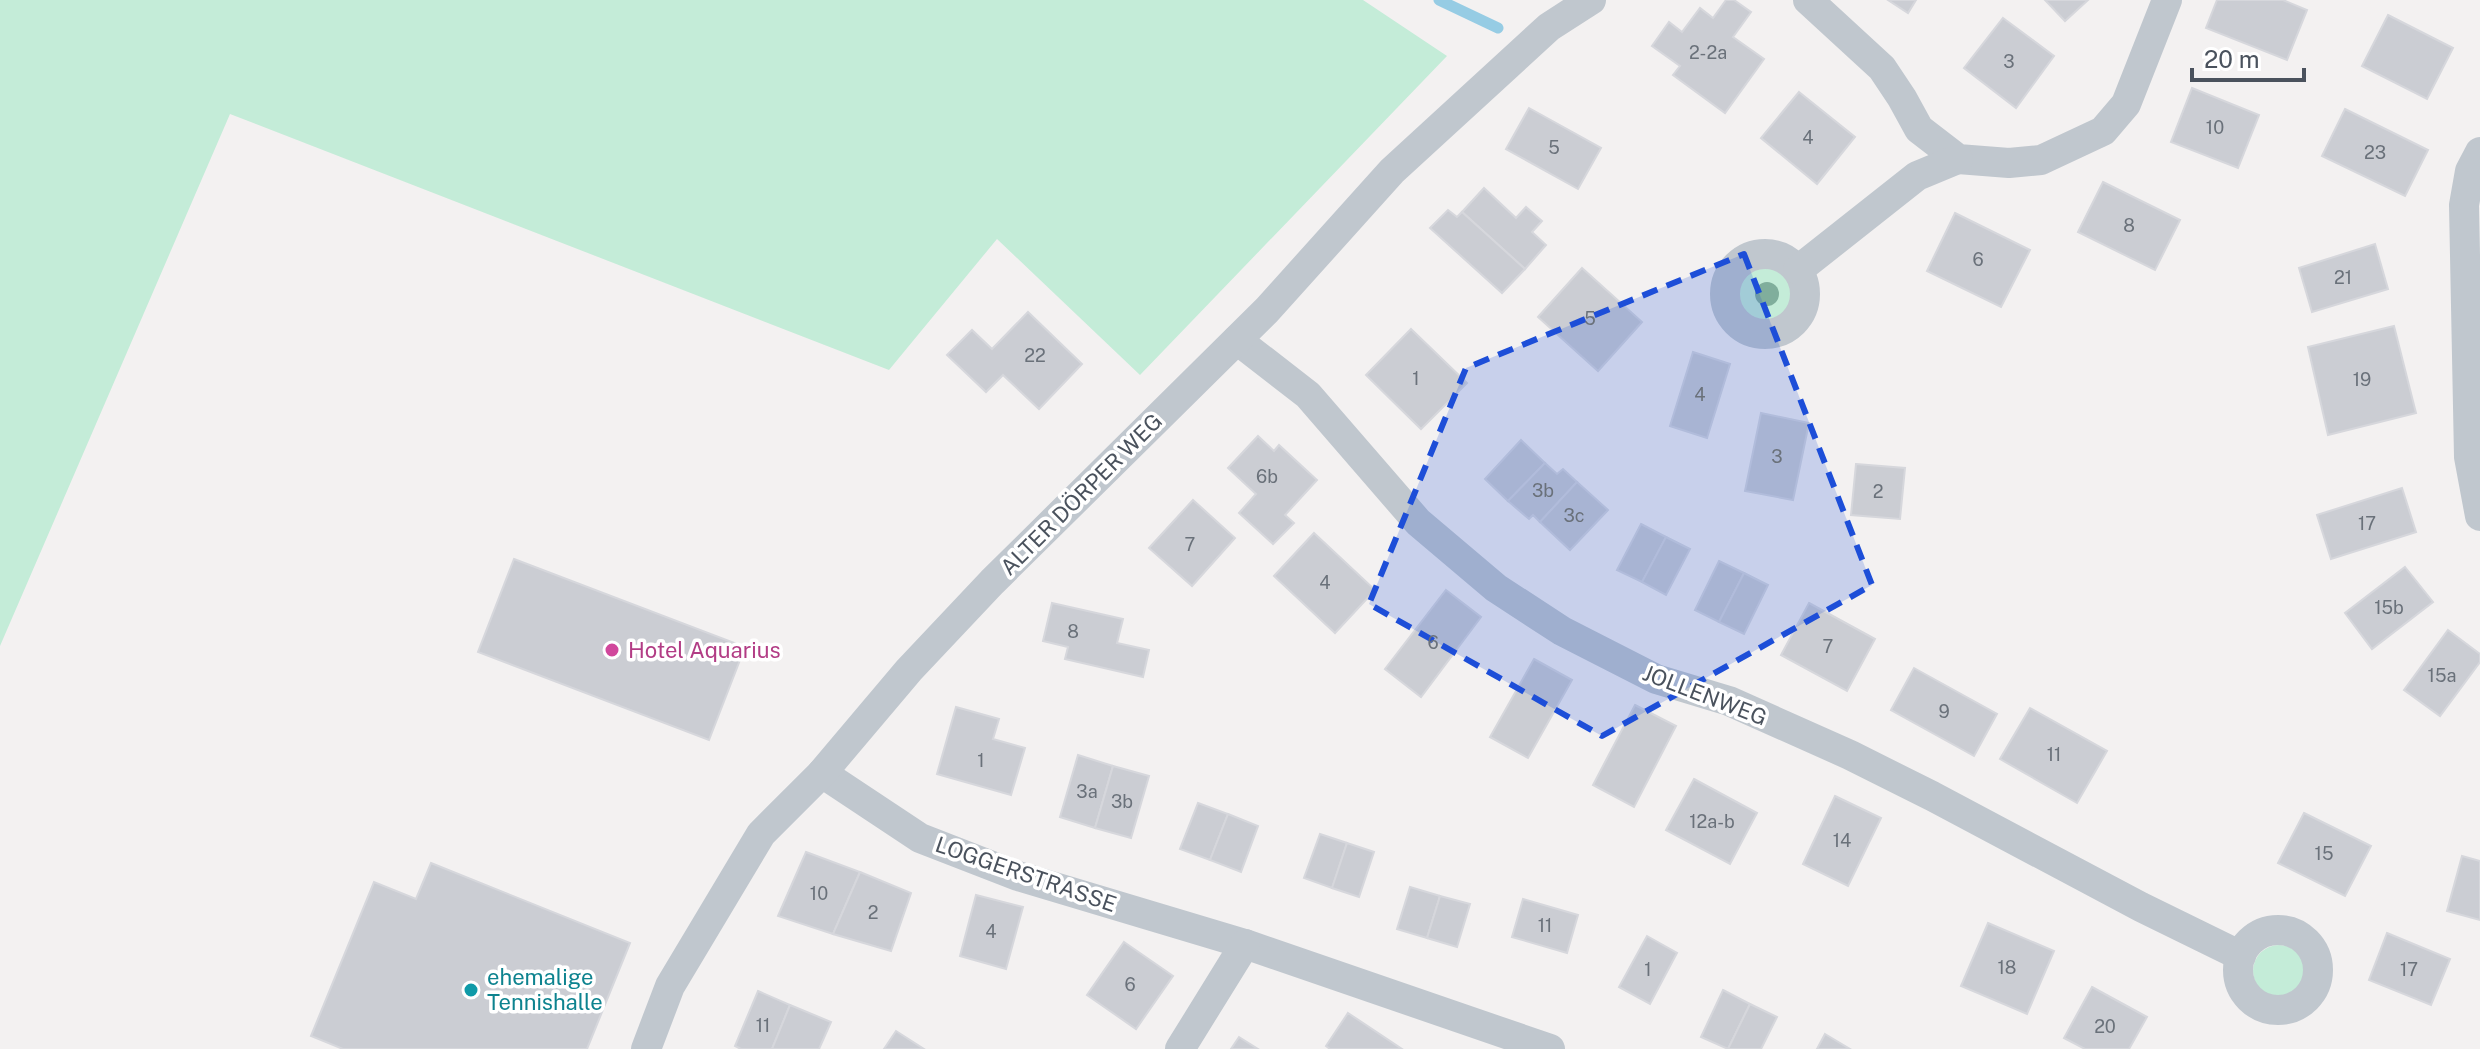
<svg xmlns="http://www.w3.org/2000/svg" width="2480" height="1049" font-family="'Public Sans',sans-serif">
<rect width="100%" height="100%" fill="#f3f1f1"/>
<g fill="#c4ecd8">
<path d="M0,0H1363L1447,56L1140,375L997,239L889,370L230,114L0,646Z"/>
<circle cx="1766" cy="294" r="27"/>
<circle cx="2279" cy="971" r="26"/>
</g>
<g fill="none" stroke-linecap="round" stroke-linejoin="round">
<path stroke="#96cce4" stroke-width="11" d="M1439,0L1498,28"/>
</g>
<g fill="#cbcdd3" stroke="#d6d7dc" stroke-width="2">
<path d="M1726,0H1734L1751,12L1733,37L1764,59L1725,113L1673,75L1680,66L1652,46L1669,22L1682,32L1700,8L1713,18Z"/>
<path d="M1888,0H1916L1908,13Z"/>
<path d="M2045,0H2088L2065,21Z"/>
<path d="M2217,0H2283L2307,10L2287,60L2206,28Z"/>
<path d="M2388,15L2453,48L2427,99L2362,66Z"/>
<path d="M2003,18L2054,56L2016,108L1964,68Z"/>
<path d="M2192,88L2259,115L2238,168L2171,142Z"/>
<path d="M1799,92L1855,137L1817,184L1761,138Z"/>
<path d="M1529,108L1601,148L1578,189L1506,149Z"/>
<path d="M2345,109L2428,150L2405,196L2322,156Z"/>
<path d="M2103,182L2180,220L2155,270L2078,232Z"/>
<path d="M1484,188L1516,218L1526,207L1542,221L1532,232L1546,245L1525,269L1462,212Z"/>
<path d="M1448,210L1457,217L1462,212L1525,269L1502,293L1430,228Z"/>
<path d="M1955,213L2030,250L2001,307L1927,271Z"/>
<path d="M2375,244L2388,289L2312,312L2299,268Z"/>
<path d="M1582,268L1642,322L1598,371L1538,317Z"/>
<path d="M1028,312L1082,364L1039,409L1003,375L986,392L947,355L972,330L992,349Z"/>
<path d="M2394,326L2416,413L2328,435L2308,347Z"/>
<path d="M1411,329L1467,383L1421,429L1366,375Z"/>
<path d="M1693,352L1730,364L1707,438L1670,426Z"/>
<path d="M1761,413L1809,423L1793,500L1745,491Z"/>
<path d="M1258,436L1274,451L1279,445L1317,480L1285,515L1294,523L1273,544L1239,513L1256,494L1228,468Z"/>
<path d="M1521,440L1545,463L1508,501L1485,479Z"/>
<path d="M1545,463L1557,474L1563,469L1577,482L1540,522L1533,515L1529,519L1508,501Z"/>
<path d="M1856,464L1905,468L1900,519L1851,515Z"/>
<path d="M1577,482L1608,510L1570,550L1540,522Z"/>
<path d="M2402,488L2416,532L2331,559L2317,515Z"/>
<path d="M1193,500L1235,538L1192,586L1149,548Z"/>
<path d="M1641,524L1666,537L1642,582L1617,570Z"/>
<path d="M1314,533L1375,590L1335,633L1274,576Z"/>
<path d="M1666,537L1690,549L1666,595L1642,582Z"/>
<path d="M514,559L745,647L709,740L478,652Z"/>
<path d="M1719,561L1744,573L1719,622L1695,610Z"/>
<path d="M2405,567L2433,602L2372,649L2345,613Z"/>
<path d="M1744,573L1768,585L1744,634L1719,622Z"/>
<path d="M1446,590L1481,617L1421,697L1385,669Z"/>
<path d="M1052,603L1123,619L1117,643L1149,650L1143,677L1065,659L1068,647L1043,641Z"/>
<path d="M1809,603L1875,639L1847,691L1781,655Z"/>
<path d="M2448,630L2480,654V662L2440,716L2404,690Z"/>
<path d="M1534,659L1572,680L1528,758L1490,737Z"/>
<path d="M1914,668L1997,714L1974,756L1891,710Z"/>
<path d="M1635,705L1676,726L1634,807L1593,785Z"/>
<path d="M956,707L999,719L993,739L1025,748L1011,795L937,774Z"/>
<path d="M2030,708L2107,751L2077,803L2000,759Z"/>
<path d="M1078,755L1113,766L1095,828L1060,817Z"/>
<path d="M1113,766L1149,776L1131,838L1095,828Z"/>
<path d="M1694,779L1757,813L1730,864L1666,830Z"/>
<path d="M1835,796L1881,818L1848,886L1803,864Z"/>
<path d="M1198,803L1228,814L1210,860L1180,849Z"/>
<path d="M2304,813L2371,846L2345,896L2278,863Z"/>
<path d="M1228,814L1258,826L1241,872L1210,860Z"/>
<path d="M1320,834L1347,843L1332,888L1304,878Z"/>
<path d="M1347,843L1374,852L1359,897L1332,888Z"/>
<path d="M806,852L860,872L833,934L778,916Z"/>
<path d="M2462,856L2480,861V920L2447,911Z"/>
<path d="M431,863L630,943L587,1049H343L311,1036L374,882L416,899Z"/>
<path d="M860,872L911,893L891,951L833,934Z"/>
<path d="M1410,887L1440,896L1427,938L1397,929Z"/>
<path d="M976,895L1023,907L1006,969L960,956Z"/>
<path d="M1440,896L1470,904L1457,947L1427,938Z"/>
<path d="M1523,899L1578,915L1567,953L1512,937Z"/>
<path d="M1988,923L2054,951L2027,1014L1961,986Z"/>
<path d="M2387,933L2450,959L2431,1005L2369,980Z"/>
<path d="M1647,936L1677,953L1650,1004L1619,987Z"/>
<path d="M1124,942L1173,976L1136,1029L1087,995Z"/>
<path d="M2092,987L2147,1017L2129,1049H2085L2064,1038Z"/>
<path d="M1723,990L1750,1004L1728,1049L1701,1037Z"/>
<path d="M758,991L790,1005L772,1049H741L735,1046Z"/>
<path d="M1750,1004L1777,1017L1761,1049H1728Z"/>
<path d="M790,1005L831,1022L819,1049H772Z"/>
<path d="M1348,1013L1402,1049H1330L1326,1046Z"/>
<path d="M896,1031L924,1049H884Z"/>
<path d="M1825,1034L1850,1049H1817Z"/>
<path d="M1239,1037L1258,1049H1231Z"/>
</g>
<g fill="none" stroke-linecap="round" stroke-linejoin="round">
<g stroke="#c0c7ce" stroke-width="30">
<path d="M1808,0L1882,68L1902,98L1919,129L1958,159L2009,163L2041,160L2103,131L2126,104L2167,0"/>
<path d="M2480,152L2470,171L2464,205L2469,457L2480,516"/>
<circle cx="1765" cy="294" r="40"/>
<path d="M1798,270L1917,176L1958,159"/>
<path d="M1237,340L1308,395L1418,522L1496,588L1562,631L1656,679L1729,701L1850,755L1932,796L2141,907L2241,956"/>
<path d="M822,773L920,838L1018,876L1245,944L1550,1049"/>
<circle cx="2278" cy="970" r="40"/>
<path d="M646,1049L670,986L761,834L822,773L909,670L992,582L1267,310L1392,171L1549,27L1591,0"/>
<path d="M1180,1049L1245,944"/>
</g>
</g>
<circle fill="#80ae9c" cx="1767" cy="294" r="12"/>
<path fill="#1d4ed8" fill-opacity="0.2" stroke="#1d4ed8" stroke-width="6" stroke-dasharray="16 10" stroke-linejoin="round" d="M1744,254L1872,585L1602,736L1369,604L1466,368Z"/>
<circle fill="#d1479c" stroke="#fff" stroke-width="3" cx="612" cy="650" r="8"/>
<circle fill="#0f9aa8" stroke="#fff" stroke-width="3" cx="471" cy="990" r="8"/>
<g text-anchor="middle" stroke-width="7" stroke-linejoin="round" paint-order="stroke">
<g font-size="18" fill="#6a717a">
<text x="1708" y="59">2-2a</text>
<text x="2009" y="68">3</text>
<text x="2215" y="134">10</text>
<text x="1808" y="144">4</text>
<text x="1554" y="154">5</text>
<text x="2375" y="159">23</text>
<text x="2129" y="232">8</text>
<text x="1978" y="266">6</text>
<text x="2343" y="284">21</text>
<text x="1590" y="325">5</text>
<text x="1035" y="362">22</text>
<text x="1416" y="385">1</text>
<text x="2362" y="386">19</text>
<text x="1700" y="401">4</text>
<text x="1777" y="463">3</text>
<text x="1267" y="483">6b</text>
<text x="1543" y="497">3b</text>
<text x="1878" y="498">2</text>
<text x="1574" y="522">3c</text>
<text x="2367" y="530">17</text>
<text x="1190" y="551">7</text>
<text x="1325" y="589">4</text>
<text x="2389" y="614">15b</text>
<text x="1073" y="638">8</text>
<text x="1433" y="649">6</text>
<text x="1828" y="653">7</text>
<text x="2442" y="682">15a</text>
<text x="1944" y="718">9</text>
<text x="2054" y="761">11</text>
<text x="981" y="767">1</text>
<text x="1087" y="798">3a</text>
<text x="1122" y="808">3b</text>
<text x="1712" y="828">12a-b</text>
<text x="1842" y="847">14</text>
<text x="2324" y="860">15</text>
<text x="819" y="900">10</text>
<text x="873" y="919">2</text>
<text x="1545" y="932">11</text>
<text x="991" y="938">4</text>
<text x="2007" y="974">18</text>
<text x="1648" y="976">1</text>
<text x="2409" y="976">17</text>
<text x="1130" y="991">6</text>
<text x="763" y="1032">11</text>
<text x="2105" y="1033">20</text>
</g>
<g font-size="22" fill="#4a525d" stroke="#fff">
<text transform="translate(1081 494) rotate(-45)" y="8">ALTER DÖRPER WEG</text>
<text transform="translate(1705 695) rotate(21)" y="8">JOLLENWEG</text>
<text transform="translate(1026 874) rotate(19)" y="8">LOGGERSTRASSE</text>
</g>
<g font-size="22" fill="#b23c85" stroke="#fff" text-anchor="start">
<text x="628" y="658">Hotel Aquarius</text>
</g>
<g font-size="22" fill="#0d838f" stroke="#fff" text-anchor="start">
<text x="487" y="985">ehemalige<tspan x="487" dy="25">Tennishalle</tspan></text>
</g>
</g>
<path d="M2192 68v12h112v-12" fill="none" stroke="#4a525d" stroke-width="4"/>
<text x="2204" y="68" font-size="24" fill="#4a525d" stroke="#ffffff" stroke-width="6" paint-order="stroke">20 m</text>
</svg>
